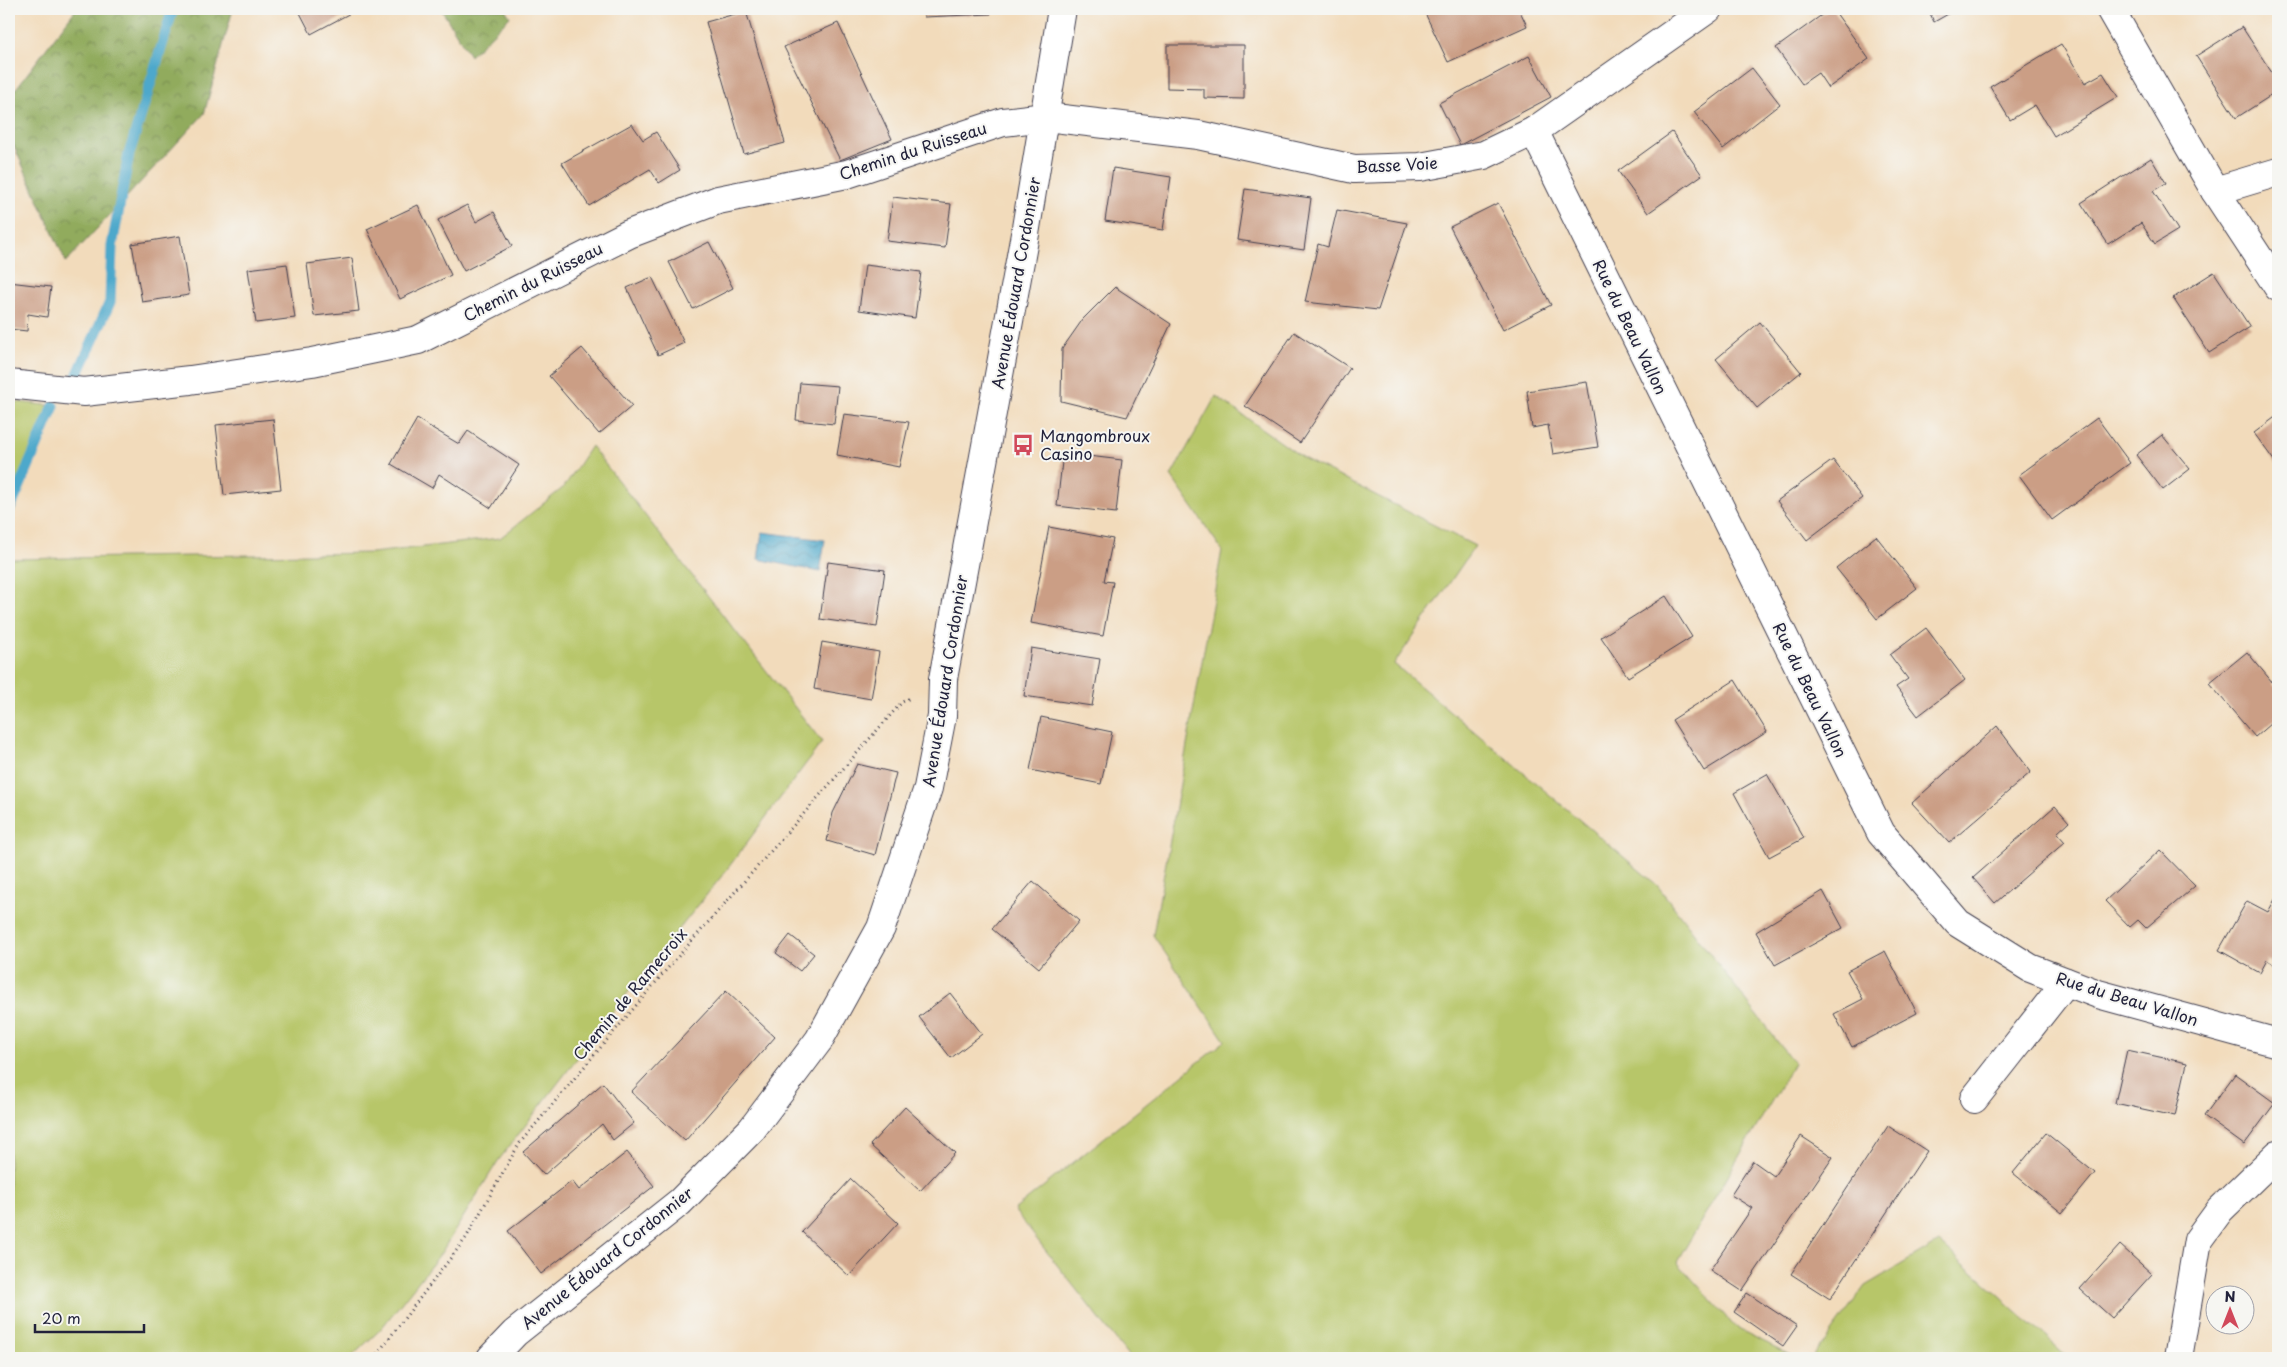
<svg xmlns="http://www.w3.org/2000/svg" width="2287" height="1367" font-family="'Playpen Sans',sans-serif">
<defs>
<pattern id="forest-crowns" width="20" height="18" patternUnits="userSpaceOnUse" patternTransform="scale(1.25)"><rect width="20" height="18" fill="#91ab5d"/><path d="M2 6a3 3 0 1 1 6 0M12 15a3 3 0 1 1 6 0" fill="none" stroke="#768b4e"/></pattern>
<pattern id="water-waves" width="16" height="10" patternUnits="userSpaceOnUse" patternTransform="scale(1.25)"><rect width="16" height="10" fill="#4da8cb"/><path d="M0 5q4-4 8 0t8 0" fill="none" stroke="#4088a6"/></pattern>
</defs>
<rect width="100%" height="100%" fill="#f6f6f2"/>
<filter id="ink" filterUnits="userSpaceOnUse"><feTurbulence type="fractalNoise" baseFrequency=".02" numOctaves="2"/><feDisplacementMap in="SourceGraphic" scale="10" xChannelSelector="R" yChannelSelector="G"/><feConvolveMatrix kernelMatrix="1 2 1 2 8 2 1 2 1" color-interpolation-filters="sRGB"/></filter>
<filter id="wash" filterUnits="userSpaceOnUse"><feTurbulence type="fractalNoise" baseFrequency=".0096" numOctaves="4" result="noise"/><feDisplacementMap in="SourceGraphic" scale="20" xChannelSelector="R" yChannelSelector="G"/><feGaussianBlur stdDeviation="1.12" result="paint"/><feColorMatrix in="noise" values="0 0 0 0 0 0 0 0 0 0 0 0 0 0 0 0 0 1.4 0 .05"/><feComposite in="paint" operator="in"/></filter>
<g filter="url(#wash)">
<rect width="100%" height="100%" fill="#f2dbbb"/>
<g fill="#b7c669" stroke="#6c7452">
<path d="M1216,396L1303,458L1475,546L1394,664L1657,885L1794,1063L1677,1262L1736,1328L1797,1358H1130L1014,1210L1225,1041L1153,935L1222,550L1171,476Z"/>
<path d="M9,401L54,406L9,511Z"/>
<path d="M591,446L822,742L725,872L622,1000L498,1161L441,1253L380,1330L350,1358H9V559L372,553L500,538L564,487Z"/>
<path d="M1939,1242L2069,1358H1812L1865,1286Z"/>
</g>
<g fill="url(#forest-crowns)" stroke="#5a664c">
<path d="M76,9H233L204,114L66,262L9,135V98Z"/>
<path d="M441,9H505L510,17L470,56Z"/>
</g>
<path fill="url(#water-waves)" stroke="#386583" d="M762,532L825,540L820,572L758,559Z"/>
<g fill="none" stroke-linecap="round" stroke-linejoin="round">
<g stroke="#4da8cb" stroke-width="11">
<path d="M77,376L110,302L112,246L129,154L173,9"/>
<path d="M9,511L54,406"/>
</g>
</g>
<g id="blocks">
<g fill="#cb9e85">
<path d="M298,9H358L311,34Z"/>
<path d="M923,9H991V14L924,17Z"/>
<path d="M1435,9H1519L1527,26L1448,62L1425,13Z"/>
<path d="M1830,9H1833L1869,59L1828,88L1818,73L1802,84L1776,48Z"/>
<path d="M1928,9H1957L1934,22Z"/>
<path d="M746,11L785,143L744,154L706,22Z"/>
<path d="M838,23L892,139L840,160L784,47Z"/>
<path d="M2242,27L2278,82V91L2236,118L2196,56Z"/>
<path d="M2061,44L2085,83L2103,73L2118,97L2054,136L2035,105L2010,120L1990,87Z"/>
<path d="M1167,45H1244V99L1204,98V89L1167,88Z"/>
<path d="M1529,56L1551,97L1460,145L1439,103Z"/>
<path d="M1752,68L1780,104L1723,149L1694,112Z"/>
<path d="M632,124L643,140L656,132L680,170L659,183L650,169L589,206L562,163Z"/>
<path d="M1672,132L1702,175L1648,213L1618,171Z"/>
<path d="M2151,158L2166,183L2153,191L2178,230L2155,244L2141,223L2108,244L2081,203Z"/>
<path d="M1113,168L1171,177L1163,230L1105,221Z"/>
<path d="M1245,189L1311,198L1304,250L1237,240Z"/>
<path d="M893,197L951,204L945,248L887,241Z"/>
<path d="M1498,203L1551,305L1503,330L1450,227Z"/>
<path d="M418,205L451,275L400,299L367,229Z"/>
<path d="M467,205L476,222L494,212L512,246L464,271L438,220Z"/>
<path d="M1337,210L1407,223L1378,310L1305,302L1318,244L1328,247Z"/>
<path d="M180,236L189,295L142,302L132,244Z"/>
<path d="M709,242L733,288L693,309L669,262Z"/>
<path d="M352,258L359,311L314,316L307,264Z"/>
<path d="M287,264L295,318L256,323L248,269Z"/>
<path d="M865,265L921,272L915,318L859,310Z"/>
<path d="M2214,272L2250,327L2209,353L2173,298Z"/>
<path d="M652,277L684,343L658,355L627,288Z"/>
<path d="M9,282L51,287L47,317L28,314L27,331L9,329Z"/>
<path d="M1115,287L1171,324L1127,417L1061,401L1062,349L1083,319Z"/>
<path d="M1760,322L1801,372L1757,408L1716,359Z"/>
<path d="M1294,332L1350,368L1300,443L1245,406Z"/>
<path d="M582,348L632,406L599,434L549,376Z"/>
<path d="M1587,382L1598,447L1553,454L1548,425L1532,428L1527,391Z"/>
<path d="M800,383L838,386L834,424L796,420Z"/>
<path d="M844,414L909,422L899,467L837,455Z"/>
<path d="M2278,415V466L2254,433Z"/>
<path d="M2097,418L2130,463L2052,520L2019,475Z"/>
<path d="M273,419L281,489L224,495L216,425Z"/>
<path d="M417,419L459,444L468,431L519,465L491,508L439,474L432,488L391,464Z"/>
<path d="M2162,435L2190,469L2163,490L2136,455Z"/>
<path d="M1063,453L1122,460L1116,513L1057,506Z"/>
<path d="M1833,460L1862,498L1807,540L1777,501Z"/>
<path d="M1049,527L1113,539L1104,581L1113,582L1103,636L1031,623Z"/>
<path d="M1876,536L1917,588L1877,619L1836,568Z"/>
<path d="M828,562L885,570L877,627L820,619Z"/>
<path d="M1666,596L1692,637L1628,677L1601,637Z"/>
<path d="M1926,628L1965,680L1918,716L1896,687L1908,679L1890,655Z"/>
<path d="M822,642L879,652L871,699L814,689Z"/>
<path d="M1031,648L1100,659L1092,706L1024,696Z"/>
<path d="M2247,652L2278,689V717L2255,737L2209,683Z"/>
<path d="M1735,680L1767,732L1704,771L1672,720Z"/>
<path d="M1041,717L1112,732L1101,784L1030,770Z"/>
<path d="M1997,726L2031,772L1949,843L1912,803Z"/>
<path d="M857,764L896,773L875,855L827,841L833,813Z"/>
<path d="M1767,774L1804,838L1769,857L1734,793Z"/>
<path d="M2055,806L2069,822L2057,833L2065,842L1995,903L1973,878Z"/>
<path d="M2160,850L2195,886L2146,928L2138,920L2130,927L2105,901Z"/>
<path d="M1033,881L1079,921L1039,968L992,929Z"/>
<path d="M1823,891L1843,928L1775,965L1756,932Z"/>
<path d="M2278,894V967L2267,960L2260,973L2219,950L2247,901L2268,912Z"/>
<path d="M790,935L814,954L800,971L776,953Z"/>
<path d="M1885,951L1917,1013L1852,1047L1834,1014L1863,999L1847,971Z"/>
<path d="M726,991L775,1037L685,1141L631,1092Z"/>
<path d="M950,993L982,1034L951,1058L919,1017Z"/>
<path d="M2127,1050L2187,1063L2175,1116L2115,1103Z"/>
<path d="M2235,1074L2275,1103L2244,1145L2204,1116Z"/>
<path d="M603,1083L634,1123L613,1140L602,1124L544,1175L523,1152Z"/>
<path d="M905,1107L955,1153L920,1191L870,1145Z"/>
<path d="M1888,1126L1927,1151L1830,1299L1791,1274Z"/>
<path d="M2046,1133L2095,1173L2062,1213L2013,1173Z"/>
<path d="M1801,1136L1833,1157L1742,1291L1710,1270L1752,1208L1731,1195L1753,1161L1774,1176Z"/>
<path d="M627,1152L654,1186L541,1274L508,1231L572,1181L579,1190Z"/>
<path d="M851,1179L898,1223L849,1276L802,1232Z"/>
<path d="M2120,1245L2152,1274L2112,1318L2080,1289Z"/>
<path d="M1747,1293L1797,1326L1783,1346L1734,1312Z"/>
</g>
</g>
</g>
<g filter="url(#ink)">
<use href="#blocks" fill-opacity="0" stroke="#413e4e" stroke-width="1"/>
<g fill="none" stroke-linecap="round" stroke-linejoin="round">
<g stroke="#413e4e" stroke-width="30">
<g id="minor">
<path d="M2110,9L2215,191L2278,287"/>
<path d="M1534,131L1881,833L1958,923L2030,968L2098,994L2278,1043"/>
<path d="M2215,191L2278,172"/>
<path d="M9,384L84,392L190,380L312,362L418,340L629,234L718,200L847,174L1003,122L1046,117L1198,135L1354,169L1420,167L1484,155L1534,131L1708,9"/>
<path d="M1974,1099L2066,982"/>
<path d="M2178,1358L2198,1240L2220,1210L2278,1154"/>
</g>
</g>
<g stroke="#413e4e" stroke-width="30">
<path id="major" d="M491,1358L515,1333L680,1202L752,1129L819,1040L881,928L928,788L942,716L943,679L1025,234L1062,9"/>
</g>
<path stroke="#413e4e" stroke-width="3" stroke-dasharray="1 4" stroke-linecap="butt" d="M374,1358L466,1238L519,1144L661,976L902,702L910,698"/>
<use href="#minor" stroke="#fff" stroke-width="28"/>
<use href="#major" stroke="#fff" stroke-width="28"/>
</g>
</g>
<defs>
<g id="bus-bare" transform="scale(1.725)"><path d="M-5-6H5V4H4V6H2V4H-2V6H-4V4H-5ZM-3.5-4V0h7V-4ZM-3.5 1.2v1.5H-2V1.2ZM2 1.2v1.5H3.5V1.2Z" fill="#d1495b" stroke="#f6f6f2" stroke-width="2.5" paint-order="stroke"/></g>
</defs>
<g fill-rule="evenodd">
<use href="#bus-bare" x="1023" y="445"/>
</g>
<g text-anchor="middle" stroke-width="4" stroke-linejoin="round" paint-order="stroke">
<g font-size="16" fill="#22223b" stroke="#f6f6f2">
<text transform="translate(913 151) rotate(-18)" y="6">Chemin du Ruisseau</text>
<text transform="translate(1397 165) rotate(-3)" y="6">Basse Voie</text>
<text transform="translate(533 282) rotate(-27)" y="6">Chemin du Ruisseau</text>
<text transform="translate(1016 283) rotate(-80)" y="6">Avenue Édouard Cordonnier</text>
<text transform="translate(1630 327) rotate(64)" y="6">Rue du Beau Vallon</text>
<text transform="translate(945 681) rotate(-81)" y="6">Avenue Édouard Cordonnier</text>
<text transform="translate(1810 690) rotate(64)" y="6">Rue du Beau Vallon</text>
<text transform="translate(630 994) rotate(-50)" y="6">Chemin de Ramecroix</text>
<text transform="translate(2127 999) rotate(17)" y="6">Rue du Beau Vallon</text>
<text transform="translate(607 1258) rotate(-39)" y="6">Avenue Édouard Cordonnier</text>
</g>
<g font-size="16" fill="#22223b" stroke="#f6f6f2" text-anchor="start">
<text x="1040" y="442">Mangombroux<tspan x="1040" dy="18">Casino</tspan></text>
</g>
</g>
<rect width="2287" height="1367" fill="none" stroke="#f6f6f2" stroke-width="30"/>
<g transform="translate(2230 1310)"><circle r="24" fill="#f6f6f2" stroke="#a1a1a9"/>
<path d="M0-4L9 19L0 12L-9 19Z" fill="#d1495b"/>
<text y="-8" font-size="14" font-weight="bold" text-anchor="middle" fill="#22223b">N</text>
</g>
<path d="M35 1324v8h109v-8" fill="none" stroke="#22223b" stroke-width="2.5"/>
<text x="42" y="1324" font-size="15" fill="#22223b" stroke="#f6f6f2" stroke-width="4" paint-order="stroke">20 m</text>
</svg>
